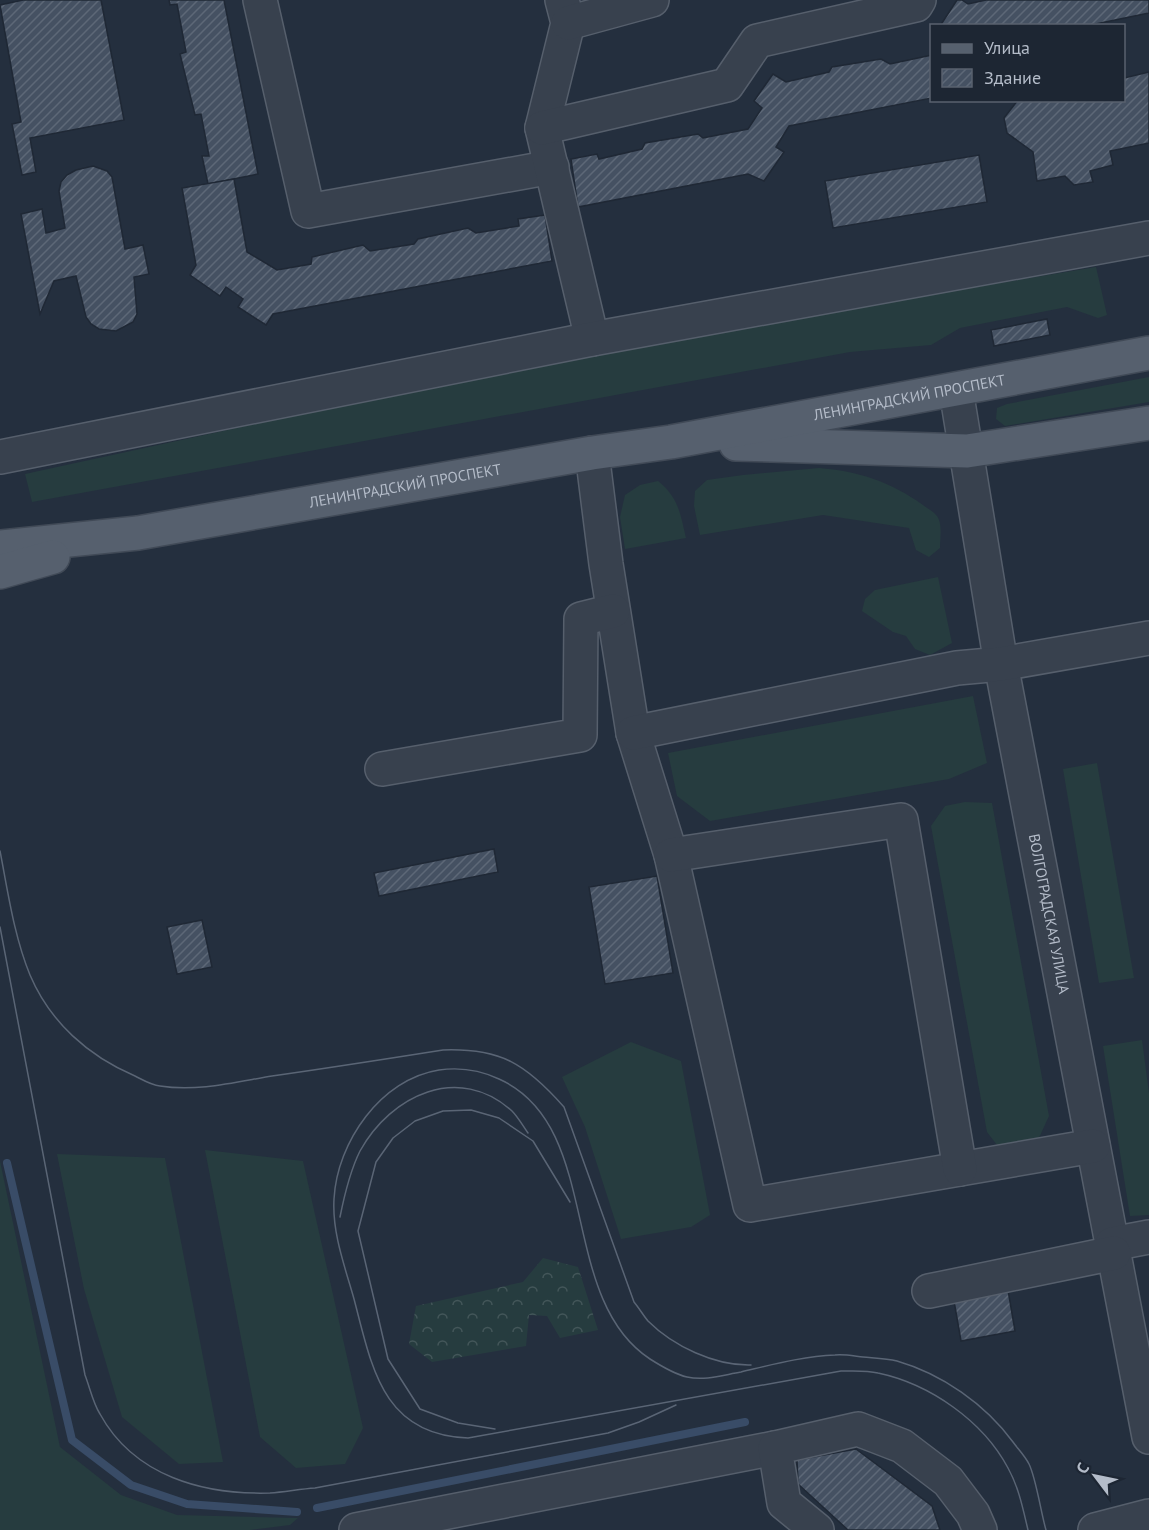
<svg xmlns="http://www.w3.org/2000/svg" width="1149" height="1530" font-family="'PT Sans',sans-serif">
<defs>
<pattern id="forest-crowns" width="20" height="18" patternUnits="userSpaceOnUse" patternTransform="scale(1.5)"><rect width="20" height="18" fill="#263c3f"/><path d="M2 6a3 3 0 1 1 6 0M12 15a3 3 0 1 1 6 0" fill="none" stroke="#435659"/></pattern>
<pattern id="building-hatch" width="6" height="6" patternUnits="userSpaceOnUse" patternTransform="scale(1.5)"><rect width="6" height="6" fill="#455162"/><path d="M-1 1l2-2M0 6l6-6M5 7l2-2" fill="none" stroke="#5d6877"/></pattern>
</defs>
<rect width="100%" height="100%" fill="#242f3e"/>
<g fill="#263c3f">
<path d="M1096,267L1107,315L1098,318L1067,307L960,328L931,345L850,352L32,502L25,474L594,350Z"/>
<path d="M1149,377V402L1005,426L996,419L997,408L1007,404Z"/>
<path d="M819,468C858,471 891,482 923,505C928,509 937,513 939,520C942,528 940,540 940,548L929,557L916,550L909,528L823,515L700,535L694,506L695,491L707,480L743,475Z"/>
<path d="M658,481C679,498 680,513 686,538L625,549L620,517L625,495L640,485Z"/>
<path d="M938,577L952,643L930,655L915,649L906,636L893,632L862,611L865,599L875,590Z"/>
<path d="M973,696L987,763L949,779L710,821L677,796L668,753Z"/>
<path d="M1097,763L1134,978L1099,983L1063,769Z"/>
<path d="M965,802L992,803L1049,1116L1038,1140L997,1145L987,1132L931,826L945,806Z"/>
<path d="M1142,1040L1149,1093V1215L1130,1216L1103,1046Z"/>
<path d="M631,1042L681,1061L710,1215L691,1227L621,1239L585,1127L562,1077Z"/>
<path d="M205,1150L303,1161L363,1428L345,1464L296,1468L260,1437Z"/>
<path d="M57,1154L165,1158L223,1462L179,1464L122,1417L84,1289Z"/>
<path d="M0,1161L60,1447L121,1495L177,1515L298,1518L290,1525L250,1530H0Z"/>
</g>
<path fill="url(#forest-crowns)" d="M543,1258L578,1267L598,1330L560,1338L547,1316L529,1315L526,1346L432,1362L409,1344L416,1306L523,1282Z"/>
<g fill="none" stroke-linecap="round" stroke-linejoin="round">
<g stroke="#394c67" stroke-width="8">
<path d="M7,1163L72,1440L131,1485L187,1504L297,1512"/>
<path d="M317,1508L745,1422"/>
</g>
</g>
<g fill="url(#building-hatch)" stroke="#1f2835" stroke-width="1.5">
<path d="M23,0H101L124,120L30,138L36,172L22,175L12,124L21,122L0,5Z"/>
<path d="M169,0H224L258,174L208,184L202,156H209L201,114L195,115L180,54L186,52L177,4L170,5Z"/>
<path d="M957,0H962L968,4L986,0H1149V13L1086,26H940Z"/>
<path d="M932,55V98L789,126L776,147L784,152L764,181L748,174L578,207L571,159L597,154L599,159L642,149L645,143L698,134L703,138L748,129L762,108L754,101L773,74L786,82L829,72L832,67L881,59L890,64Z"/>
<path d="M1149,72V143L1110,151L1113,165L1090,171L1093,182L1074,185L1065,176L1037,181L1033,152L1007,133L1004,118L1018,100H1124V78Z"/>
<path d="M979,155L987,202L833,228L825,181Z"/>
<path d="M93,166L107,171L112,177L125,249L143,245L149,274L134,277L137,314L133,322L116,331L99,329L91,324L86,317L76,276L54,281L40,314L21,214L42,209L46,233L65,228L59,191L61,182L67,175L76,170Z"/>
<path d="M234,179L247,252L277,270L311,264L312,257L363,245L370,251L414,244L418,239L468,228L476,233L519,226L518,219L545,215L552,261L273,314L266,325L238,307L243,299L226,287L220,296L190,275L196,265L182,188Z"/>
<path d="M1047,319L1050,335L994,346L991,330Z"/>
<path d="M494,849L498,872L379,896L374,873Z"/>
<path d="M657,876L673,973L605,984L589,887Z"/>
<path d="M202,920L212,967L177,974L167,927Z"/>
<path d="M1008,1290L1015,1331L961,1341L954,1301Z"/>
<path d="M856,1449L932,1506L940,1530H848L798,1484L797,1460Z"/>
</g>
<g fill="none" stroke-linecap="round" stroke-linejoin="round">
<g stroke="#565f6c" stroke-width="36">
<g id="minor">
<path d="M260,0L308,211L552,167"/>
<path d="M562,0L568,23L542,128L592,339"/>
<path d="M568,23L652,0"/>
<path d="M542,128L727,85L757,41L916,5L919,0"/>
<path id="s1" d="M956,390L1001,664L1149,1437"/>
<path d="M592,453L606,564L633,733L671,855L750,1205L1093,1146"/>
<path d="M0,457L592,339L1149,238"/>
<path d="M633,733L957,668L1001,664L1149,638"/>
<path d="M382,769L580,735L581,619L613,611"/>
<path d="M671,855L901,820L960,1169"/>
<path d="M1112,1244L1149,1237"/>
<path d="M929,1291L1114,1253"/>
<path d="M356,1530L775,1448"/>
<path d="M817,1530L784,1503L775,1448L858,1429L902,1446L948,1481L973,1514L980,1530"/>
<path d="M1095,1530L1149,1516"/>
</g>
</g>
<g stroke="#414a57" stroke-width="36">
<g id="major">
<path d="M736,444L967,451L1149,423"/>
<path id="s2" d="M0,547L138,533L592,453L671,442L1149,353"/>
<path d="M0,572L53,557"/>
</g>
</g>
<use href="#minor" stroke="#38414e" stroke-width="33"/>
<use href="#major" stroke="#56606e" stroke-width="33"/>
<g stroke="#5a6575" stroke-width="1.5">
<path d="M0,851C8,892 14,936 30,975C50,1022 88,1056 135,1076C143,1080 151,1085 160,1086C197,1092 236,1082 272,1076C329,1068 386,1059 443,1050C501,1048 526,1064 564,1107L634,1302C639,1308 643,1315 648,1321C673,1346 715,1366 751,1365"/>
<path d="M0,927L85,1375C90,1388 93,1403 100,1414C134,1476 203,1495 270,1493C285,1492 300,1489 315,1488L608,1433L639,1422L676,1405"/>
<path d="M340,1217C344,1197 351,1169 360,1151C391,1095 459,1063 512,1111C518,1117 523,1126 528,1133"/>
<path d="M495,1429L458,1423L420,1409L388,1359L358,1231L376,1162L393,1138L415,1121L443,1111L471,1110L499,1118L533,1141L570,1202"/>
<path d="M1028,1530C1023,1509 1019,1488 1008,1468C983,1421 930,1384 878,1373C866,1370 853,1371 841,1371L468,1438C382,1435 372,1367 354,1299C345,1267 332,1233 334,1199C337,1142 381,1079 439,1070C460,1067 480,1070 499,1079C604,1126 556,1297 650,1359C661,1366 674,1374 687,1377C705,1381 723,1375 741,1372C771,1365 804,1356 835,1355C844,1354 854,1356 863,1357C874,1358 886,1358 897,1361C942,1374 985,1404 1013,1442C1018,1449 1025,1456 1029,1464C1036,1478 1041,1513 1046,1530"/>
</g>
</g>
<g text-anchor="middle" stroke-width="4.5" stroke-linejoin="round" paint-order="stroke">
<g font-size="15" fill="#b4bcc9" stroke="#1d2633">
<text dy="5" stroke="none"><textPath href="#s2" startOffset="922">ЛЕНИНГРАДСКИЙ ПРОСПЕКТ</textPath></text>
<text dy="5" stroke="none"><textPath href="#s2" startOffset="410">ЛЕНИНГРАДСКИЙ ПРОСПЕКТ</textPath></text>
<text dy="5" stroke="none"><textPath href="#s1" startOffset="532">ВОЛГОГРАДСКАЯ УЛИЦА</textPath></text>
</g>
</g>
<rect x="930" y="24" width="195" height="78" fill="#1d2633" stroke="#59626f" stroke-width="1.5"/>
<rect x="942" y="44" width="30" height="9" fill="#56606e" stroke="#59626f" stroke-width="1.5"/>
<text x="984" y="54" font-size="18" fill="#b4bcc9">Улица</text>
<rect x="942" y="69" width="30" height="18" fill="url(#building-hatch)" stroke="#59626f" stroke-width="1.5"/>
<text x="984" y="84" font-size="18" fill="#b4bcc9">Здание</text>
<g transform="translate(1095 1476) rotate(302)" stroke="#1d2633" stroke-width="4.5" paint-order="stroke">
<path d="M0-4.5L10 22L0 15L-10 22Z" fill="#b4bcc9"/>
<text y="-9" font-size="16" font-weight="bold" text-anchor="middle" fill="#b4bcc9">С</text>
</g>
</svg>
